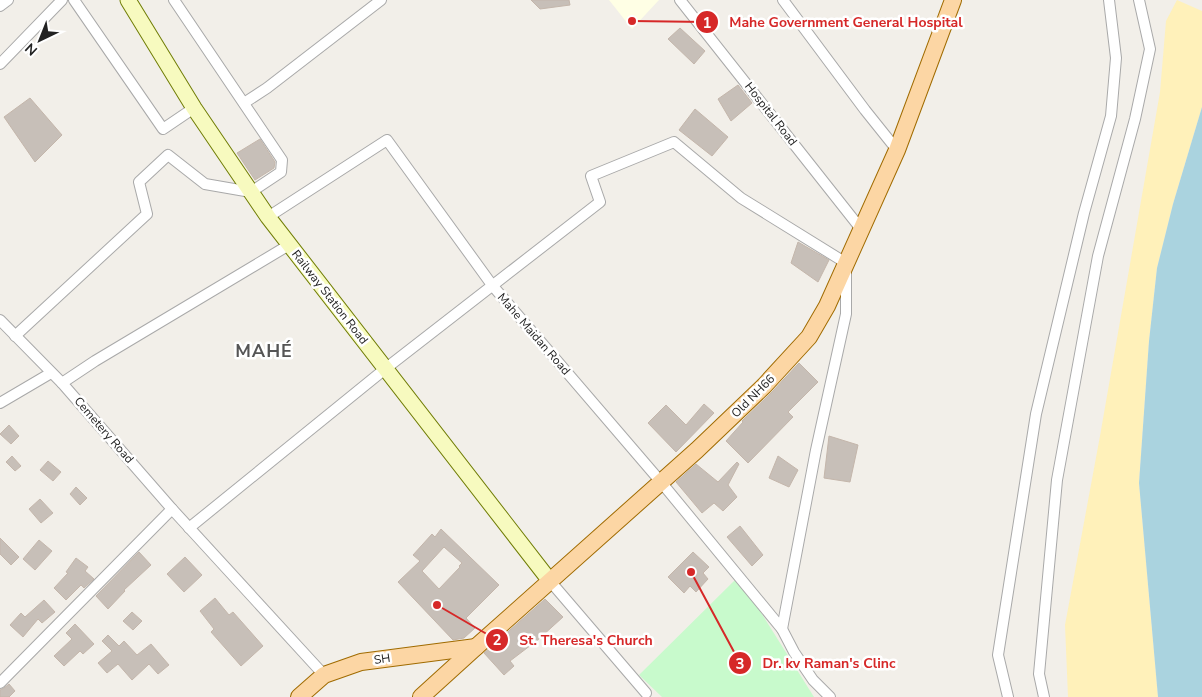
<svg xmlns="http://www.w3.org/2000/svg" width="1202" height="697" font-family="'Nunito Sans',sans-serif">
<rect width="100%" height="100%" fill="#f2efe9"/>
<path fill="#ffffe5" d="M609,0H659L632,29Z"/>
<path fill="#fff1ba" d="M1177,0L1202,11V107L1173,204L1157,268L1149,341L1139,483L1158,697H1068L1065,625L1100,436L1160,92L1166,21Z"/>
<path fill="#c8facc" d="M736,579L755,603L814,697H662L639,675Z"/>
<path fill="#aad3df" d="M1202,107V697H1158L1139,483L1149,341L1157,268L1173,204Z"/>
<g fill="#c7bfb8" stroke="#c4b6ab" fill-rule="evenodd">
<path d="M531,0H569L570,5L540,9Z"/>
<path d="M680,28L705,51L694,64L668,39Z"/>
<path d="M738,85L752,103L731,121L718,99Z"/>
<path d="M30,98L62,135L35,162L4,117Z"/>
<path d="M695,109L728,137L712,156L679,130Z"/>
<path d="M260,139L275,162L274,168L255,180L237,153Z"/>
<path d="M798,242L829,260L818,282L791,263Z"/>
<path d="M799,363L818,382L788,412L793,417L748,463L726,441L743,422L742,421L771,393Z"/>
<path d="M704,404L714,413L676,452L648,423L666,405L686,425Z"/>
<path d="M9,425L19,436L11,444L0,434Z"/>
<path d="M829,436L858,445L850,482L824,478Z"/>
<path d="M12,456L21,466L15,471L6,462Z"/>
<path d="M778,456L798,470L789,487L769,478Z"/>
<path d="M48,461L61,472L53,481L40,470Z"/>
<path d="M737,462L739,464L728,485L737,497L723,511L714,503L702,513L676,482L696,464L718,482Z"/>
<path d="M76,487L87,498L80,505L70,494Z"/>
<path d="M40,499L53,513L41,523L29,509Z"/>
<path d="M740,526L763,555L752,566L727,537Z"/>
<path d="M441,529L499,585L466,618L475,628L464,638L453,640L398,582L420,561L413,555L432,534L435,537ZM444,547L462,563L459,566L460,567L439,589L422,571Z"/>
<path d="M0,538L19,557L11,565L0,554Z"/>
<path d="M39,540L52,551L35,570L23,559Z"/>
<path d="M139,552L151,565L124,590L125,591L108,609L96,596Z"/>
<path d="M693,552L709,567L703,573L708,579L696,592L690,586L684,593L668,577Z"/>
<path d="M185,557L202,575L184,592L167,574Z"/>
<path d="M76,558L88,567L85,571L94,579L84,588L81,585L66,600L54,588L68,573L66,572Z"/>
<path d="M215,598L229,615L233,612L263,646L241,666L211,632L214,629L200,611Z"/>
<path d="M545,599L563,617L531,646V645L510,661L514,666L504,675L484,653Z"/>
<path d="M44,600L55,612L42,623L38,619L23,637L10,625L21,613L25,617Z"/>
<path d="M132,612L142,621L133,630L123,621Z"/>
<path d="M75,624L94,644L83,654L80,651L64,666L54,656L72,639L66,633Z"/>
<path d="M108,635L119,646L124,641L137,655L151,644L169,665L158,674L149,664L132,680L118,664L107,673L98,663L112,651L102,641Z"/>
<path d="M9,684L15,691L9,697H0V690L4,688Z"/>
</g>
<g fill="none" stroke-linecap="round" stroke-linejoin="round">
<g stroke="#a9a9a9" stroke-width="12">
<g id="street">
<path d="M74,0L163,129L194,108"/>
<path d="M680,0L861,229"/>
<path d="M783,0L865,110L897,150"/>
<path d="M0,6L8,0"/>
<path d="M0,64L62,0"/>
<path d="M244,103L267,88L381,0"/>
<path d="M268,217L387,140L492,285L661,482L782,629L794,652L813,680L830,697"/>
<path d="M289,245L95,361L62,383L172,509L324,675"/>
<path d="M0,320L62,383"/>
<path d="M15,336L147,214L139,182L168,155L205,184L251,192L281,172L282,160L174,0"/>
<path d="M0,403L51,373"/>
<path d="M189,528L385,369L600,202L591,176L674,142L741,198L846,263V314L816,450L782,629"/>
<path d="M550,581L646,693"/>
<path d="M0,683L172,509"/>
<path d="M1008,697L998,655L1036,414L1084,213L1111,116L1116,58L1109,0"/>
<path d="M1044,697L1039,674L1057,480L1098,256L1135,119L1150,49L1139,0"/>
</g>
</g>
<g stroke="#707d05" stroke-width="17">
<path id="secondary" d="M128,0L194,108L268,217L550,581"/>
</g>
<g stroke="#a06b00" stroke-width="18">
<g id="primary">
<path d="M299,697L324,675L361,662L476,647"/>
<path d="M421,697L476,647L697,450L764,386L809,337L827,306L897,150L953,0"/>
</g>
</g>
<use href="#street" stroke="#fff" stroke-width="10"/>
<use href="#secondary" stroke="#f7fabf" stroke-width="15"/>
<use href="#primary" stroke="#fcd6a4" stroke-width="16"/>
</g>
<g text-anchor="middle" stroke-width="5" stroke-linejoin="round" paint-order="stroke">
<g font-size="12" fill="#222" stroke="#fff">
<text transform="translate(771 114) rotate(52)" y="4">Hospital Road</text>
<text transform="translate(330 297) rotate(52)" y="4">Railway Station Road</text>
<text transform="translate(534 334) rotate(49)" y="4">Mahe Maidan Road</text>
<text transform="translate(753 396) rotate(-45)" y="4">Old NH66</text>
<text transform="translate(104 430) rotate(49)" y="4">Cemetery Road</text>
<text transform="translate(382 659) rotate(-8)" y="4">SH</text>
</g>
<g font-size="18" font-weight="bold" letter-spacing="1" fill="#555" stroke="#fff">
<text x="264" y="357">MAHÉ</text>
</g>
</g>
<path fill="none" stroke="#d62828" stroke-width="2" d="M632 21L707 22M437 605L497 640M691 572L740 663"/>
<g fill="#d62828" stroke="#fff" stroke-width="2">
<circle cx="632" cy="21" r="5"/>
<circle cx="437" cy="605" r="5"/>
<circle cx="691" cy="572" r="5"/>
<circle cx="707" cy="22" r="12"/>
<circle cx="497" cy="640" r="12"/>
<circle cx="740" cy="663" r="12"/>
</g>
<g font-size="15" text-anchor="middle" font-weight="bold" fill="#fff">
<text x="707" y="28">1</text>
<text x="497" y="645">2</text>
<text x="740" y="669">3</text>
</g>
<g font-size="14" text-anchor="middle" font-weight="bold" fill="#d62828" stroke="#fff" stroke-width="5" stroke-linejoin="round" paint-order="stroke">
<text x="846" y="27">Mahe Government General Hospital</text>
<text x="586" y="645">St. Theresa's Church</text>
<text x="829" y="668">Dr. kv Raman's Clinc</text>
</g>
<g transform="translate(40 40) rotate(223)" stroke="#ffffff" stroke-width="4" paint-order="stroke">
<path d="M0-4L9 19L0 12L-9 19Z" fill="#222222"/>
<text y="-8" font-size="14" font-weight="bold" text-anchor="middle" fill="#222222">N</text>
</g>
</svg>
